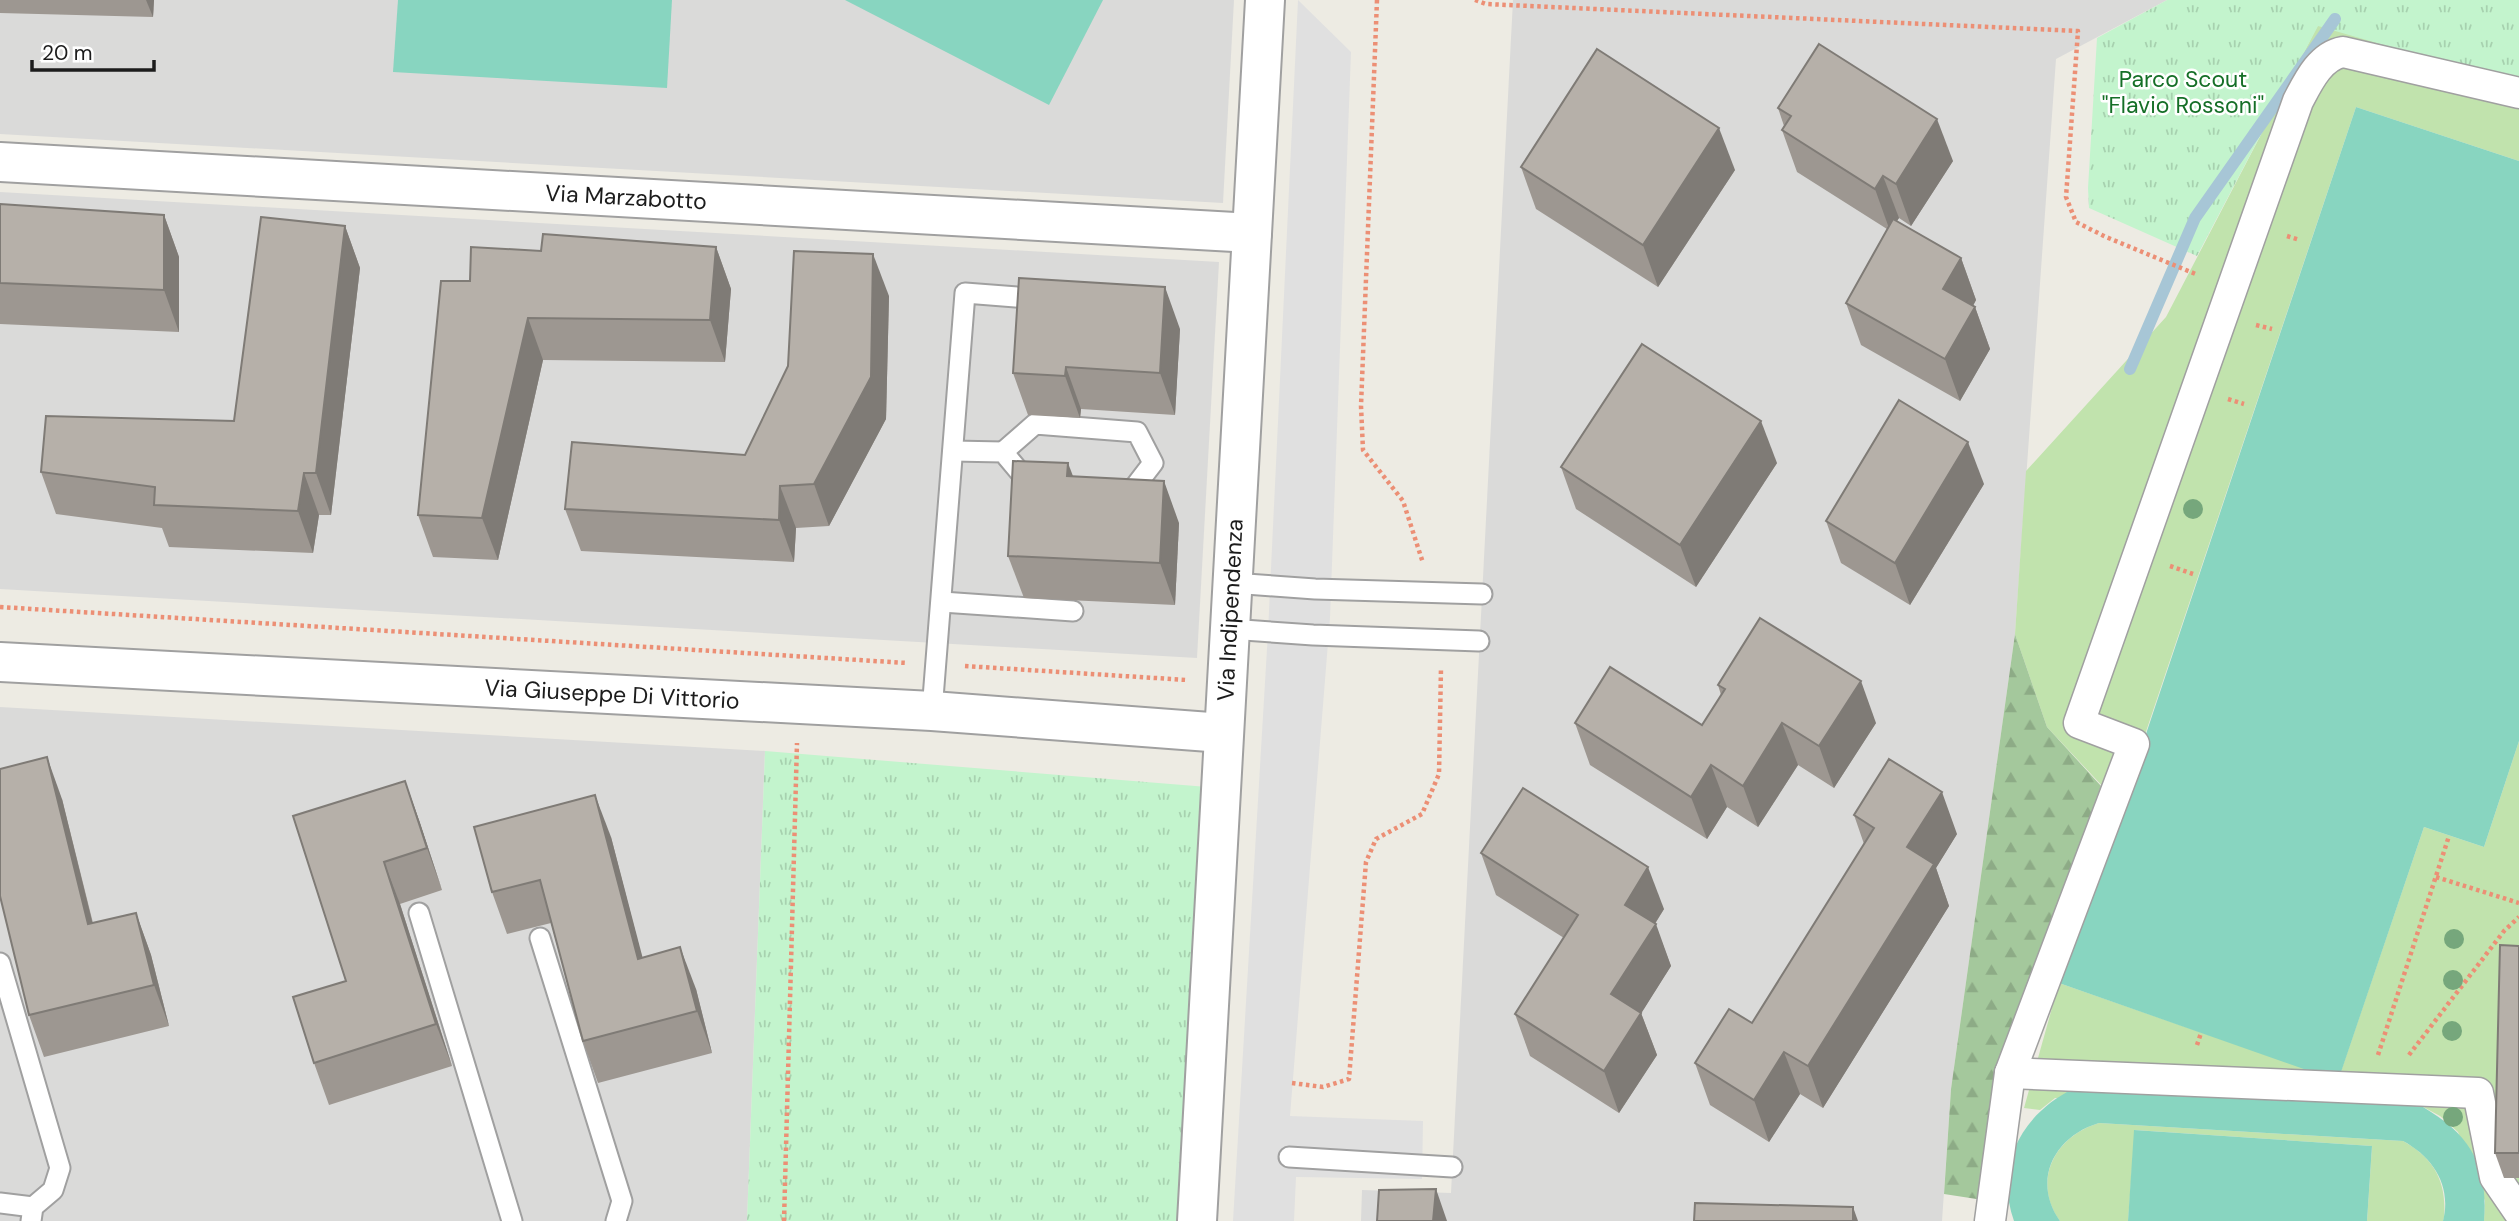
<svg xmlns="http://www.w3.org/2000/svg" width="2519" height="1221" font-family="'DM Sans',sans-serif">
<defs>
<pattern id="forest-firs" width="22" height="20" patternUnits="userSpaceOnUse" patternTransform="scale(1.75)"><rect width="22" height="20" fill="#a4c89c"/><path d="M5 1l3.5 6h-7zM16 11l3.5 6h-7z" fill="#8dab86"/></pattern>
<pattern id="park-tufts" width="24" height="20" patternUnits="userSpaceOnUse" patternTransform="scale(1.75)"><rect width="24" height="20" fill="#c3f4cd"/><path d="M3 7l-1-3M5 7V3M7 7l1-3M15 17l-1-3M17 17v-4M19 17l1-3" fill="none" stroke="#a7d1af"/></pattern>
</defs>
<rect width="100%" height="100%" fill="#edebe3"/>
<g fill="#dadad9">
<path d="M0,0H1234L1223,203L0,134Z"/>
<path d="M1513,0H2167L2056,59L2015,634L1951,1089L1942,1221H1361L1362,1190L1451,1193Z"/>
<path d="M0,192L1219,262L1197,658L0,589Z"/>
<path d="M0,707L765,751L747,1221H0Z"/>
</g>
<g fill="#c1e3ad">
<path d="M2318,25L2519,84V161L2356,107L2121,806L2047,727L2015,634L2026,471L2166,317Z"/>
<path d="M2519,741V1221H2484L2485,1201L2458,1132L2440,1116L2414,1102L2055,1098L2040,1110L2024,1108L2059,983L2338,1080L2424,827L2484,847Z"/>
<path d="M2099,1123L2403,1141C2434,1158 2447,1182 2444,1217L2443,1221H2367L2372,1146L2135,1130L2128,1221H2060C2031,1181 2055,1136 2099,1123Z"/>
</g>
<path fill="url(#forest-firs)" d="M2015,634L2047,727L2101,786L2014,1026L1983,1200L1944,1194L1951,1089Z"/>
<g fill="url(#park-tufts)">
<path d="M2167,0H2519V84L2318,26L2197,256L2089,208L2088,188L2097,38Z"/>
<path d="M765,751L1220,788L1197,1221H747Z"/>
</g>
<g fill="#88d5c0">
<path d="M398,0H672L667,88L393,72Z"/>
<path d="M845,0H1103L1049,105Z"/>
<path d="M2356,107L2519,161V741L2484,847L2424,827L2338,1081L2059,983L2146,734Z"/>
<path d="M2073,1089L2414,1102C2466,1130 2489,1160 2484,1221H2443C2452,1186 2433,1157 2403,1141L2099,1123C2055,1136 2031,1180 2060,1221H2014C1994,1165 2022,1114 2073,1089Z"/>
<path d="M2134,1130L2372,1146L2367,1221H2128Z"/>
</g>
<path fill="#e0e0e0" d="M1298,0L1351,52L1330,618L1290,1116L1423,1121L1422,1179L1296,1177L1294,1221H1233L1268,632Z"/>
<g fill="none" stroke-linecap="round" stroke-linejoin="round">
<path stroke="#a7c6d6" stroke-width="12" d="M2130,369L2195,218L2335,19"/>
<g stroke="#a0a0a0" stroke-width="23">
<g id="service">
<path d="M953,451L1003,452L1029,483"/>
<path d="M1003,452L1035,424L1137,432L1153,463L1130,493L1121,492"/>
<path d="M1232,583L1315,589L1482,594"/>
<path d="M942,602L1073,611"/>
<path d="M1229,629L1313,635L1479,641"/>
<path d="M932,711L965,293L1042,299"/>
<path d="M419,913L512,1221"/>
<path d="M540,938L622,1201L616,1221"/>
<path d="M0,963L60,1168L53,1190L33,1207L31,1221"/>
<path d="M1289,1157L1452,1167"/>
<path d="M0,1203L33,1207"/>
</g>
</g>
<g stroke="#a0a0a0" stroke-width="33">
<g id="pedestrian">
<path d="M2010,1073L2478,1093L2495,1177L2519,1212"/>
<path d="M1990,1221L2010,1073L2134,744L2079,723L2298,101C2308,82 2320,56 2343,52L2519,93"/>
</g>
</g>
<g stroke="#a0a0a0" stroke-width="42">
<g id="minor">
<path d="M0,162L1252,233"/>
<path d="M0,662L932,711L1223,733"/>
<path d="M1197,1221L1265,0"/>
</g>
</g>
<g stroke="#ec8f75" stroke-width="4.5" stroke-dasharray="3.5 3.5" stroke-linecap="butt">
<path d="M1377,0L1361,406L1363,450L1403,501L1423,563"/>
<path d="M1475,0L1486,4L2078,31L2066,197L2076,222L2106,237L2198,275"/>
<path d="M2287,236L2300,240"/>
<path d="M2256,325L2272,329"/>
<path d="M2228,399L2244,404"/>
<path d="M2170,566L2193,574"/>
<path d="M0,607L907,663"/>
<path d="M965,666L1187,680"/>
<path d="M2436,877L2519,903"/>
<path d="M2197,1045L2201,1033"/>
<path d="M2378,1055L2449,836"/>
<path d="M2409,1055L2504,931L2519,917"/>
<path d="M1292,1083L1323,1087L1349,1079L1366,862L1376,839L1422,814L1439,774L1441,668"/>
<path d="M784,1221L797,743"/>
</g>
<use href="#service" stroke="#fff" stroke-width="19"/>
<use href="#pedestrian" stroke="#fff" stroke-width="30"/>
<use href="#minor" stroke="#fff" stroke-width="38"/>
</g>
<g fill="#76a77c">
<circle cx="2193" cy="509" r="10"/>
<circle cx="2454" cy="939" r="10"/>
<circle cx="2453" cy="980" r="10"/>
<circle cx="2452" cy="1031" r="10"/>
<circle cx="2453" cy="1117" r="10"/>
</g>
<g fill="#9d9791">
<path d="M0,0H154L153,17L0,13Z"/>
<path d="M1778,108L1953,161L1911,226L1899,218L1897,221L1961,258L1976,300L1973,306L1975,307L1990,349L1960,401L1861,345L1846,303L1887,229L1797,172L1782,130L1784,126Z"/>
<path d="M1521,167L1735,170L1658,287L1536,209Z"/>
<path d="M0,204L164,215L179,257V332L0,324Z"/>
<path d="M345,226L360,268L331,515H319L313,553L169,547L162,528L56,514L41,472L234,421Z"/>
<path d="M716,247L731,289L725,362L543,360L498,560L433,557L418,515L470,281L541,251Z"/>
<path d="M889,296L886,419L829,526L796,528L794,562L581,551L565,509L745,455Z"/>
<path d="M1180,329L1175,415L1081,409L1080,418L1028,415L1013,373Z"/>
<path d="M1777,463L1696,587L1576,509L1561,467Z"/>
<path d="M1073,476L1179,523L1175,605L1024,598L1008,556Z"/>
<path d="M1984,484L1910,605L1841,563L1826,521Z"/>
<path d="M1718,685L1876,723L1834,788L1798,765L1758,827L1727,807L1707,839L1590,765L1575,723L1702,725L1721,695Z"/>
<path d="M405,781L420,823L442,890L400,904L452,1066L329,1105L314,1063L346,981Z"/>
<path d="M62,799L93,923L136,913L151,955L169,1026L44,1057L29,1015Z"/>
<path d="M1854,815L1957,834L1936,868L1949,906L1823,1108L1800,1094L1769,1142L1710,1105L1695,1063L1752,1023L1864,844Z"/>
<path d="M611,837L642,958L696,989L712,1053L598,1083L583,1041L551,923L507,934L492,892Z"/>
<path d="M1481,853L1664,909L1655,924L1671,966L1641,1013L1657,1055L1619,1113L1530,1056L1515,1014L1564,938L1496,895Z"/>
<path d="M2519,946V1178H2504L2495,1153Z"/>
</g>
<g fill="#7f7b76">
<path d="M146,0H154L153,17Z"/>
<path d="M1937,119L1953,161L1911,226L1896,184Z"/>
<path d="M1719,128L1735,170L1658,287L1643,245Z"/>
<path d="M1883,176L1899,218L1890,231L1875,189Z"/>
<path d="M164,215L179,257V332L164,290Z"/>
<path d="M345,226L360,268L331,515L316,473Z"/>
<path d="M716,247L731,289L725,362L710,320Z"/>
<path d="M873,254L889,296L886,419L829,526L814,484Z"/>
<path d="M1961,258L1976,300L1959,331L1943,289Z"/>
<path d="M1165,287L1180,329L1175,415L1160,373Z"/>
<path d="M1975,307L1990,349L1960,401L1945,359Z"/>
<path d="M528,318L543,360L498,560L482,518Z"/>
<path d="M1066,367L1081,409L1080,418L1065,376Z"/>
<path d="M1761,421L1777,463L1696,587L1680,545Z"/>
<path d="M1968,442L1984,484L1910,605L1895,563Z"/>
<path d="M1068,463L1084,505L1067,476Z"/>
<path d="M304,473L319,515L313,553L298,511Z"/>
<path d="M1164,481L1179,523L1175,605L1160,563Z"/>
<path d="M780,486L796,528L794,562L779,520Z"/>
<path d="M1861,681L1876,723L1834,788L1819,746Z"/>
<path d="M1782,723L1798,765L1758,827L1743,786Z"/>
<path d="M47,757L62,799L103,966L88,924Z"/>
<path d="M1711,765L1727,807L1707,839L1691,797Z"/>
<path d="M405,781L420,823L442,890L427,848Z"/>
<path d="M1942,792L1957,834L1936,868L1949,906L1823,1108L1808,1066L1907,847Z"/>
<path d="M595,795L611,837L654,1001L638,959Z"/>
<path d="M384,862L400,904L452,1066L436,1024Z"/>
<path d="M1648,867L1664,909L1640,947L1625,905Z"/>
<path d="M136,913L151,955L169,1026L154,985Z"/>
<path d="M1656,924L1671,966L1627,1036L1611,994Z"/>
<path d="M680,947L696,989L712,1053L697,1011Z"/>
<path d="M1641,1013L1657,1055L1619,1113L1604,1071Z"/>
<path d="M1784,1052L1800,1094L1769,1142L1754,1100Z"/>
<path d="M1436,1189L1447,1221H1433Z"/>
<path d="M1853,1207L1858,1221H1853Z"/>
</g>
<g fill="#b6b0a9" stroke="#7f7b76" stroke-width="2">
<path d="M1819,44L1937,119L1896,184L1883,176L1875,189L1782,130L1791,116L1778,108Z"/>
<path d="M1597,49L1719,128L1643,245L1521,167Z"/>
<path d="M0,204L164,215V290L0,283Z"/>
<path d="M261,217L345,226L316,473H304L298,511L154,505L155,487L41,472L46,416L234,421Z"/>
<path d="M1893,219L1961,258L1943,289L1975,307L1945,359L1846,303Z"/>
<path d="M543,234L716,247L710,320L528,318L482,518L418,515L441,281H470L471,247L541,251Z"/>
<path d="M794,251L873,254L871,377L814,484L780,486L779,520L565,509L572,442L745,455L788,366Z"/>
<path d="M1019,278L1165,287L1160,373L1066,367L1065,376L1013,373Z"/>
<path d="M1642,344L1761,421L1680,545L1561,467Z"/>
<path d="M1899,400L1968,442L1895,563L1826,521Z"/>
<path d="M1013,461L1068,463L1067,476L1164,481L1160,563L1008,556Z"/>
<path d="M1760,618L1861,681L1819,746L1782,723L1743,786L1711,765L1691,797L1575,723L1610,667L1702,725L1725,689L1718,685Z"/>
<path d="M47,757L88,924L136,913L154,985L29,1015L0,896V769Z"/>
<path d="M1889,759L1942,792L1907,847L1934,864L1808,1066L1784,1052L1754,1100L1695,1063L1729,1009L1752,1023L1874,828L1854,815Z"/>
<path d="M405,781L427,848L384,862L436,1024L314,1063L293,997L346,981L293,816Z"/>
<path d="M1523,788L1648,867L1625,905L1656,924L1611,994L1641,1013L1604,1071L1515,1014L1578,915L1481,853Z"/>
<path d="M595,795L638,959L680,947L697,1011L583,1041L540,880L492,892L474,827Z"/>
<path d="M2500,945L2519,946V1153H2495Z"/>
<path d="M1436,1189L1433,1221H1377L1379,1190Z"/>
<path d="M1695,1203L1853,1207V1221H1694Z"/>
</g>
<g text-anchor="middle" stroke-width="5" stroke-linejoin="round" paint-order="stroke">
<g font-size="23" fill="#156f27" stroke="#fff">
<text x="2183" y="87">Parco Scout<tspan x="2183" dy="26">"Flavio Rossoni"</tspan></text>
</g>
<g font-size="23" fill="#1c1c1c" stroke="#fff">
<text transform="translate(626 197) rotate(3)" y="8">Via Marzabotto</text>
<text transform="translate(1230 610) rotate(-87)" y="8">Via Indipendenza</text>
<text transform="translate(612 694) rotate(3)" y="8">Via Giuseppe Di Vittorio</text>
</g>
</g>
<path d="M32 60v10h122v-10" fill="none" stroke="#1c1c1c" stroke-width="3.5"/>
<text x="42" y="60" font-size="21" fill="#1c1c1c" stroke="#ffffff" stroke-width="5" paint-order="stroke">20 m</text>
</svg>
